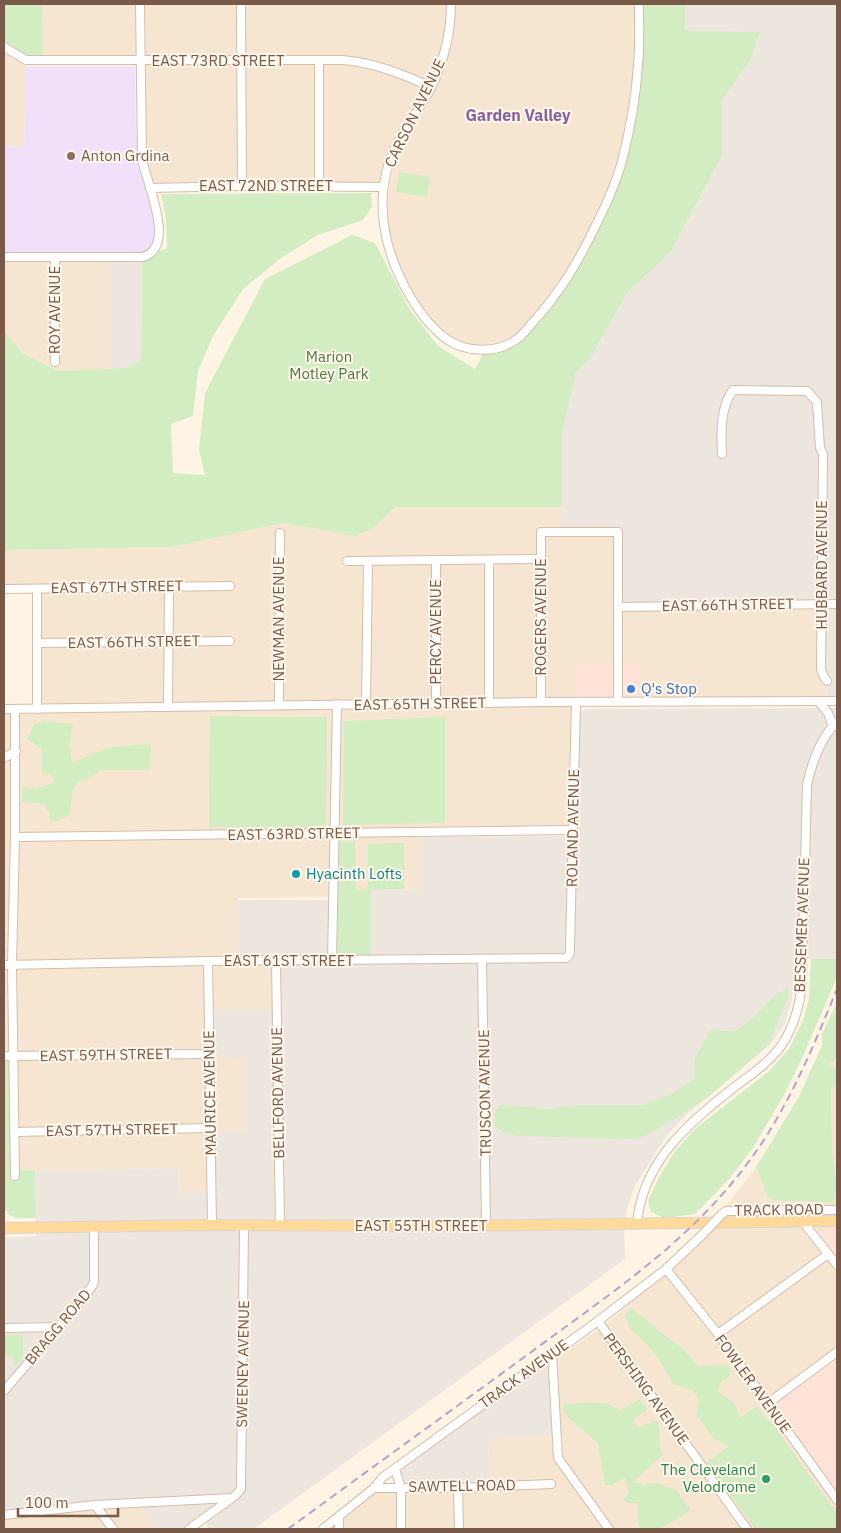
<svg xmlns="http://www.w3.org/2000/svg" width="841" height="1533" font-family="'IBM Plex Sans',sans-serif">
<rect width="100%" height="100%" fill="#fef4e4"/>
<g fill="#f6e6d1">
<path d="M4,4H639V64L621,164L567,281L517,339L482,350L448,340L409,293L388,242L383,187L150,188L145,175L140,61L26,60L4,47Z"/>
<path d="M4,53L26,66L24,147L6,146L4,148Z"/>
<path d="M4,257H109V369L58,371L22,353L4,330Z"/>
<path d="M394,507H562V532H618L822,604L827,681L826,701L576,702L573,830L421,832L422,889H371L333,897L237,898V957H281V1010L214,1057H245V1131L215,1132L216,1193H179L178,1168L14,1171L4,1056V709H37V589H4V550L171,547L284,523L307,527H375Z"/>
<path d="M837,1043V1229L813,1230L837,1260V1354L764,1406L773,1418L698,1467L740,1529H318L374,1488L490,1486L488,1444L496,1439L518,1437L550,1363L606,1324L715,1229L725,1207L754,1170L799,1097L819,1053Z"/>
<path d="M140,1503L158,1529H4V1515Z"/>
</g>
<g fill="#ffe3d7">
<path d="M576,663H640L641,702H576Z"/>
<path d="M813,1229H837V1262Z"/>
<path d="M837,1354V1529H740L697,1467L773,1418L763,1406Z"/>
</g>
<g fill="#ede6de">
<path d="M685,4H837V701H826L827,681L824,677L821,604L618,607V532H562V433L576,373L591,357L627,293L672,250L722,155V100L750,61L760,33L685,31Z"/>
<path d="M109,257H142L141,360L125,368L109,369Z"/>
<path d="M837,708V959H793L794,978L792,999L785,1023L770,1045L686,1115L667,1135L634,1188L627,1208L624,1236L625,1259L254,1529H207V1522L232,1504L230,1499L189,1529H158L140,1503L230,1498L229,1494L130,1499L4,1512V1398L66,1324L4,1391V1238L36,1236L35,1170L178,1168L179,1193L216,1192L215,1132L245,1131V1058L214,1057L213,1009H281V958H237V900H336L337,890L421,889V837L576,836L578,717L580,712L584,709Z"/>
<path d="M552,1353L550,1364L552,1435L496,1439L488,1444L490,1486L401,1488L395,1469Z"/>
</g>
<path fill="#f1e0fa" d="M26,66H131L135,67L136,132L138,164L151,206L154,221V242L146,252L4,253V148L6,146L24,147Z"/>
<g fill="#d2edc1">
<path d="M4,4H42L43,54L27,55L4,40Z"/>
<path d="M639,4H685V31L760,32L750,61L722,100V155L672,250L627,293L591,357L576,373L562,433V507H395L375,527L356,536L284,523L171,547L4,550V330L22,353L58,371L125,368L141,360L142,257L167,248L166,219L161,194L371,193L372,207L363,220L318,235L281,258L243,289L213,336L198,371L193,416L171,424L173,473L205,475L199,450L205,393L265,279L352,235L375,243L410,310L438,346L475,369L485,350L517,339L549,304L607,204L632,119Z"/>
<path d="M399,172L430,177L427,197L396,192Z"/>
<path d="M210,716L327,717L326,828L209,827Z"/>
<path d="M445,717V823L343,825L344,721Z"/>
<path d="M43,721L73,724L69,746L72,763L107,748L147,744L151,746L149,770H100L92,777L80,780L73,790L69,815L58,821H50V816L45,804L22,802L23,787L36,789L53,783L54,777L42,772V749L27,739L34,725Z"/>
<path d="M337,842H355L356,890L368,889V844L404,843V889L371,890V954L337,956Z"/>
<path d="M811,959H837V977L803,1056L785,1093L753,1148L730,1178L695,1214L664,1218L651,1212L648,1201L659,1177L675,1151L696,1128L769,1071L789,1049L803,1020L809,999Z"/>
<path d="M788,988L789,994L769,1044L712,1094L677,1118L643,1137L630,1139L519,1136L506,1133L496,1127L494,1114L500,1105L547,1109L578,1105H643L672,1094L694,1079L695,1058L711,1030C717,1030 725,1032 731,1031C752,1028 767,995 788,988Z"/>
<path d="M837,1002V1058L828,1065L837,1067V1086L831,1089L832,1149L837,1185L833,1203L805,1201H779L768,1197L756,1167L799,1097L822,1045V1034Z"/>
<path d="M4,1056H14L15,1171L35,1170L36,1218H17L9,1215L7,1211H4Z"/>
<path d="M631,1308L651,1323L660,1332L683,1348L698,1366L726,1365L730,1368V1375L722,1381L718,1391L735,1404L740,1418L757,1406L768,1421L770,1420L837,1513V1529H755L706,1462L728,1447L719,1440L714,1439L697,1415L699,1401L693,1390L673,1384C666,1370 657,1355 646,1343C635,1330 630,1334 625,1315Z"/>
<path d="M4,1335H23V1356L14,1368L13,1356L4,1357Z"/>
<path d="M640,1399L647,1410L633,1420L637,1426L641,1427L653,1421H657C662,1432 657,1445 663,1455C655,1463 640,1473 635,1482L644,1485L655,1483L676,1490L691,1510L660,1529H643L638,1525V1503H628L623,1500L629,1491L625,1478L612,1485H605L598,1444L569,1418L563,1410L564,1404L599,1403L608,1404L621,1410Z"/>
</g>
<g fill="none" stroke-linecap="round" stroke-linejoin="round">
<g stroke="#d3bdab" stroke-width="10">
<g id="minor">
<path d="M241,4L242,186"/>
<path d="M451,4C451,32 444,60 432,86C422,106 408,123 398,142C384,167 380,197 384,225C389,263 414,314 445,338C465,353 497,354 517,339C524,334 529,326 534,321C562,290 578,262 596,225C606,205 616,183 622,161C630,130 636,97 638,65C640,45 639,24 639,4"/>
<path d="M4,47L26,60H343C376,63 402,74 431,87"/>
<path d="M319,60V186"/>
<path d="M150,188L242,186L383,187"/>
<path d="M4,257H142C178,249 146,182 142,159L140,4"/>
<path d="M55,257V362"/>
<path d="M722,454C721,433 720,407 733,390L807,391L817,402L820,448L823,454L821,669L824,677L827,681"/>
<path d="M489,560V703"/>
<path d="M347,561L541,559"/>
<path d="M4,589L230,586"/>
<path d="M37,589V709"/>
<path d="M618,607L837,604"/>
<path d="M38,643L230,641"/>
<path d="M541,702V532H618V702"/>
<path d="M819,702L828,713L833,726"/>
<path d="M436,704V561"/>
<path d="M279,705L280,533"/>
<path d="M366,705L368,561"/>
<path d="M168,707L169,586"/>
<path d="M4,709L541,702L837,701"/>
<path d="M4,758L16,751"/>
<path d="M15,837L573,830"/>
<path d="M482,960L486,1226"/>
<path d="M208,961L212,1225"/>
<path d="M276,961L280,1225"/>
<path d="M332,961L337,704"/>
<path d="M4,965L208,961L567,958L570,953V947L576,702"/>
<path d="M4,1056L209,1054"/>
<path d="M14,1132L210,1128"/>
<path d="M15,1176L12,965L15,837V709"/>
<path d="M722,1214L726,1211L837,1210"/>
<path d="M803,1222L837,1265"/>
<path d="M637,1224C642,1163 687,1124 732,1089C749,1076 768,1064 781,1046C794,1027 800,1005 802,982L807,785C812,762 820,738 837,722"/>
<path d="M666,1269L718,1334L837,1500"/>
<path d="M598,1321L747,1529"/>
<path d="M4,1328L59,1327"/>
<path d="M718,1334L828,1254"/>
<path d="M552,1353L558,1458L609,1529"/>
<path d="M4,1391L59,1327L93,1285L94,1281V1227"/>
<path d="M767,1404L837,1352"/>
<path d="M395,1469L401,1488V1529"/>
<path d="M374,1488H458L551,1484"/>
<path d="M458,1488L459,1529"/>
<path d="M95,1505L113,1529"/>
<path d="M4,1515L95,1505L232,1498"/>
<path d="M339,1517V1529"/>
<path d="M189,1529L236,1495L241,1489L244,1226"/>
<path d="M323,1529L374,1488L383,1477L598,1321L666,1269L703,1234"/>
</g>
</g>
<g stroke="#dcd4cf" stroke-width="12">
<path id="major" d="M4,1228L212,1225L440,1226L837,1221"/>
</g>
<use href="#minor" stroke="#fff" stroke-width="8"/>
<use href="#major" stroke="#ffda9a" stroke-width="10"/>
<path stroke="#b6a1c9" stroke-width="2" stroke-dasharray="8 5" stroke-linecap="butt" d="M288,1529C370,1469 452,1410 534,1350C611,1293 689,1242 747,1164C787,1111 812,1050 837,989"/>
<g stroke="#d3bdab" stroke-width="10" stroke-linecap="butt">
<path id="minor-bridge" d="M703,1234L722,1214"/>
</g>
<use href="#minor-bridge" stroke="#fff" stroke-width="8"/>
</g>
<circle fill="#8d6e63" stroke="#fff7ec" stroke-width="2" cx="71" cy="156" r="5"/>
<circle fill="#3f7fe0" stroke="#fff7ec" stroke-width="2" cx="631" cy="689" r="5"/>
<circle fill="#0f9aa8" stroke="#fff7ec" stroke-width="2" cx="296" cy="874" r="5"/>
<circle fill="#2e9e5b" stroke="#fff7ec" stroke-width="2" cx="766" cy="1479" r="5"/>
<g text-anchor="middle" stroke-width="4" stroke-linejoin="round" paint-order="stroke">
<g font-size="15" fill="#795947" stroke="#fff7ec">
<text x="218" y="66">EAST 73RD STREET</text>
<text transform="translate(415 113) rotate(-64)" y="5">CARSON AVENUE</text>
<text x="266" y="191">EAST 72ND STREET</text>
<text transform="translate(55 310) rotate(-90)" y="5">ROY AVENUE</text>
<text transform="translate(822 565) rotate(-90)" y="5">HUBBARD AVENUE</text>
<text transform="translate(117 587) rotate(-1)" y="5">EAST 67TH STREET</text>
<text transform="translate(728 605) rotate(-1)" y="5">EAST 66TH STREET</text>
<text transform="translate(541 617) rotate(-90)" y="5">ROGERS AVENUE</text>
<text transform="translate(279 619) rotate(-90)" y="5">NEWMAN AVENUE</text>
<text transform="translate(436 632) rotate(-90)" y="5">PERCY AVENUE</text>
<text transform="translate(134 642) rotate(-1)" y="5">EAST 66TH STREET</text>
<text transform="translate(420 704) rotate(-1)" y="5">EAST 65TH STREET</text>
<text transform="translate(573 828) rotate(-89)" y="5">ROLAND AVENUE</text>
<text transform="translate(294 834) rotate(-1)" y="5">EAST 63RD STREET</text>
<text transform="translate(802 925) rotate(-88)" y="5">BESSEMER AVENUE</text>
<text x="289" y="966">EAST 61ST STREET</text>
<text transform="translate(106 1055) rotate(-1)" y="5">EAST 59TH STREET</text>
<text transform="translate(210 1093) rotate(-91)" y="5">MAURICE AVENUE</text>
<text transform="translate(278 1093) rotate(-91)" y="5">BELLFORD AVENUE</text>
<text transform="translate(485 1093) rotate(-91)" y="5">TRUSCON AVENUE</text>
<text transform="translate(112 1130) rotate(-1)" y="5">EAST 57TH STREET</text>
<text transform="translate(779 1210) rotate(-1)" y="5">TRACK ROAD</text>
<text x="421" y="1231">EAST 55TH STREET</text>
<text transform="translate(58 1327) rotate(-50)" y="5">BRAGG ROAD</text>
<text transform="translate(243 1364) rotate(-89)" y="5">SWEENEY AVENUE</text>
<text transform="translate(524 1374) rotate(-36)" y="5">TRACK AVENUE</text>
<text transform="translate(753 1384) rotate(54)" y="5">FOWLER AVENUE</text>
<text transform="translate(646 1389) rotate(54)" y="5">PERSHING AVENUE</text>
<text transform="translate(462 1486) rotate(-1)" y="5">SAWTELL ROAD</text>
</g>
<g font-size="15" fill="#785e54" stroke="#fff7ec" text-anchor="start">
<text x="81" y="161">Anton Grdina</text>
</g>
<g font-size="15" fill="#4d7a3c" stroke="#fff7ec">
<text x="329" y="362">Marion<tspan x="329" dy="17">Motley Park</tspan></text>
</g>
<g font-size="15" fill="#366cbe" stroke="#fff7ec" text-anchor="start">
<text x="641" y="694">Q's Stop</text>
</g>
<g font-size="15" fill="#0d838f" stroke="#fff7ec" text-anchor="start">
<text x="306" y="879">Hyacinth Lofts</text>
</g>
<g font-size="15" fill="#27864d" stroke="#fff7ec" text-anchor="end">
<text x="756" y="1475">The Cleveland<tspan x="756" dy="17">Velodrome</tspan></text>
</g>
<g font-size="16" font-weight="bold" fill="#89629d" stroke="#fff7ec">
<text x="518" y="121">Garden Valley</text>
</g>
</g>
<rect width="841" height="1533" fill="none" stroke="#795947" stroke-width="10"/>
<path d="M18 1508v8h100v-8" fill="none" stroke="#795947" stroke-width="2.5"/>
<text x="25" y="1508" font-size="15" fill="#795947" stroke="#fff7ec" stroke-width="4" paint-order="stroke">100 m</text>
</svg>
